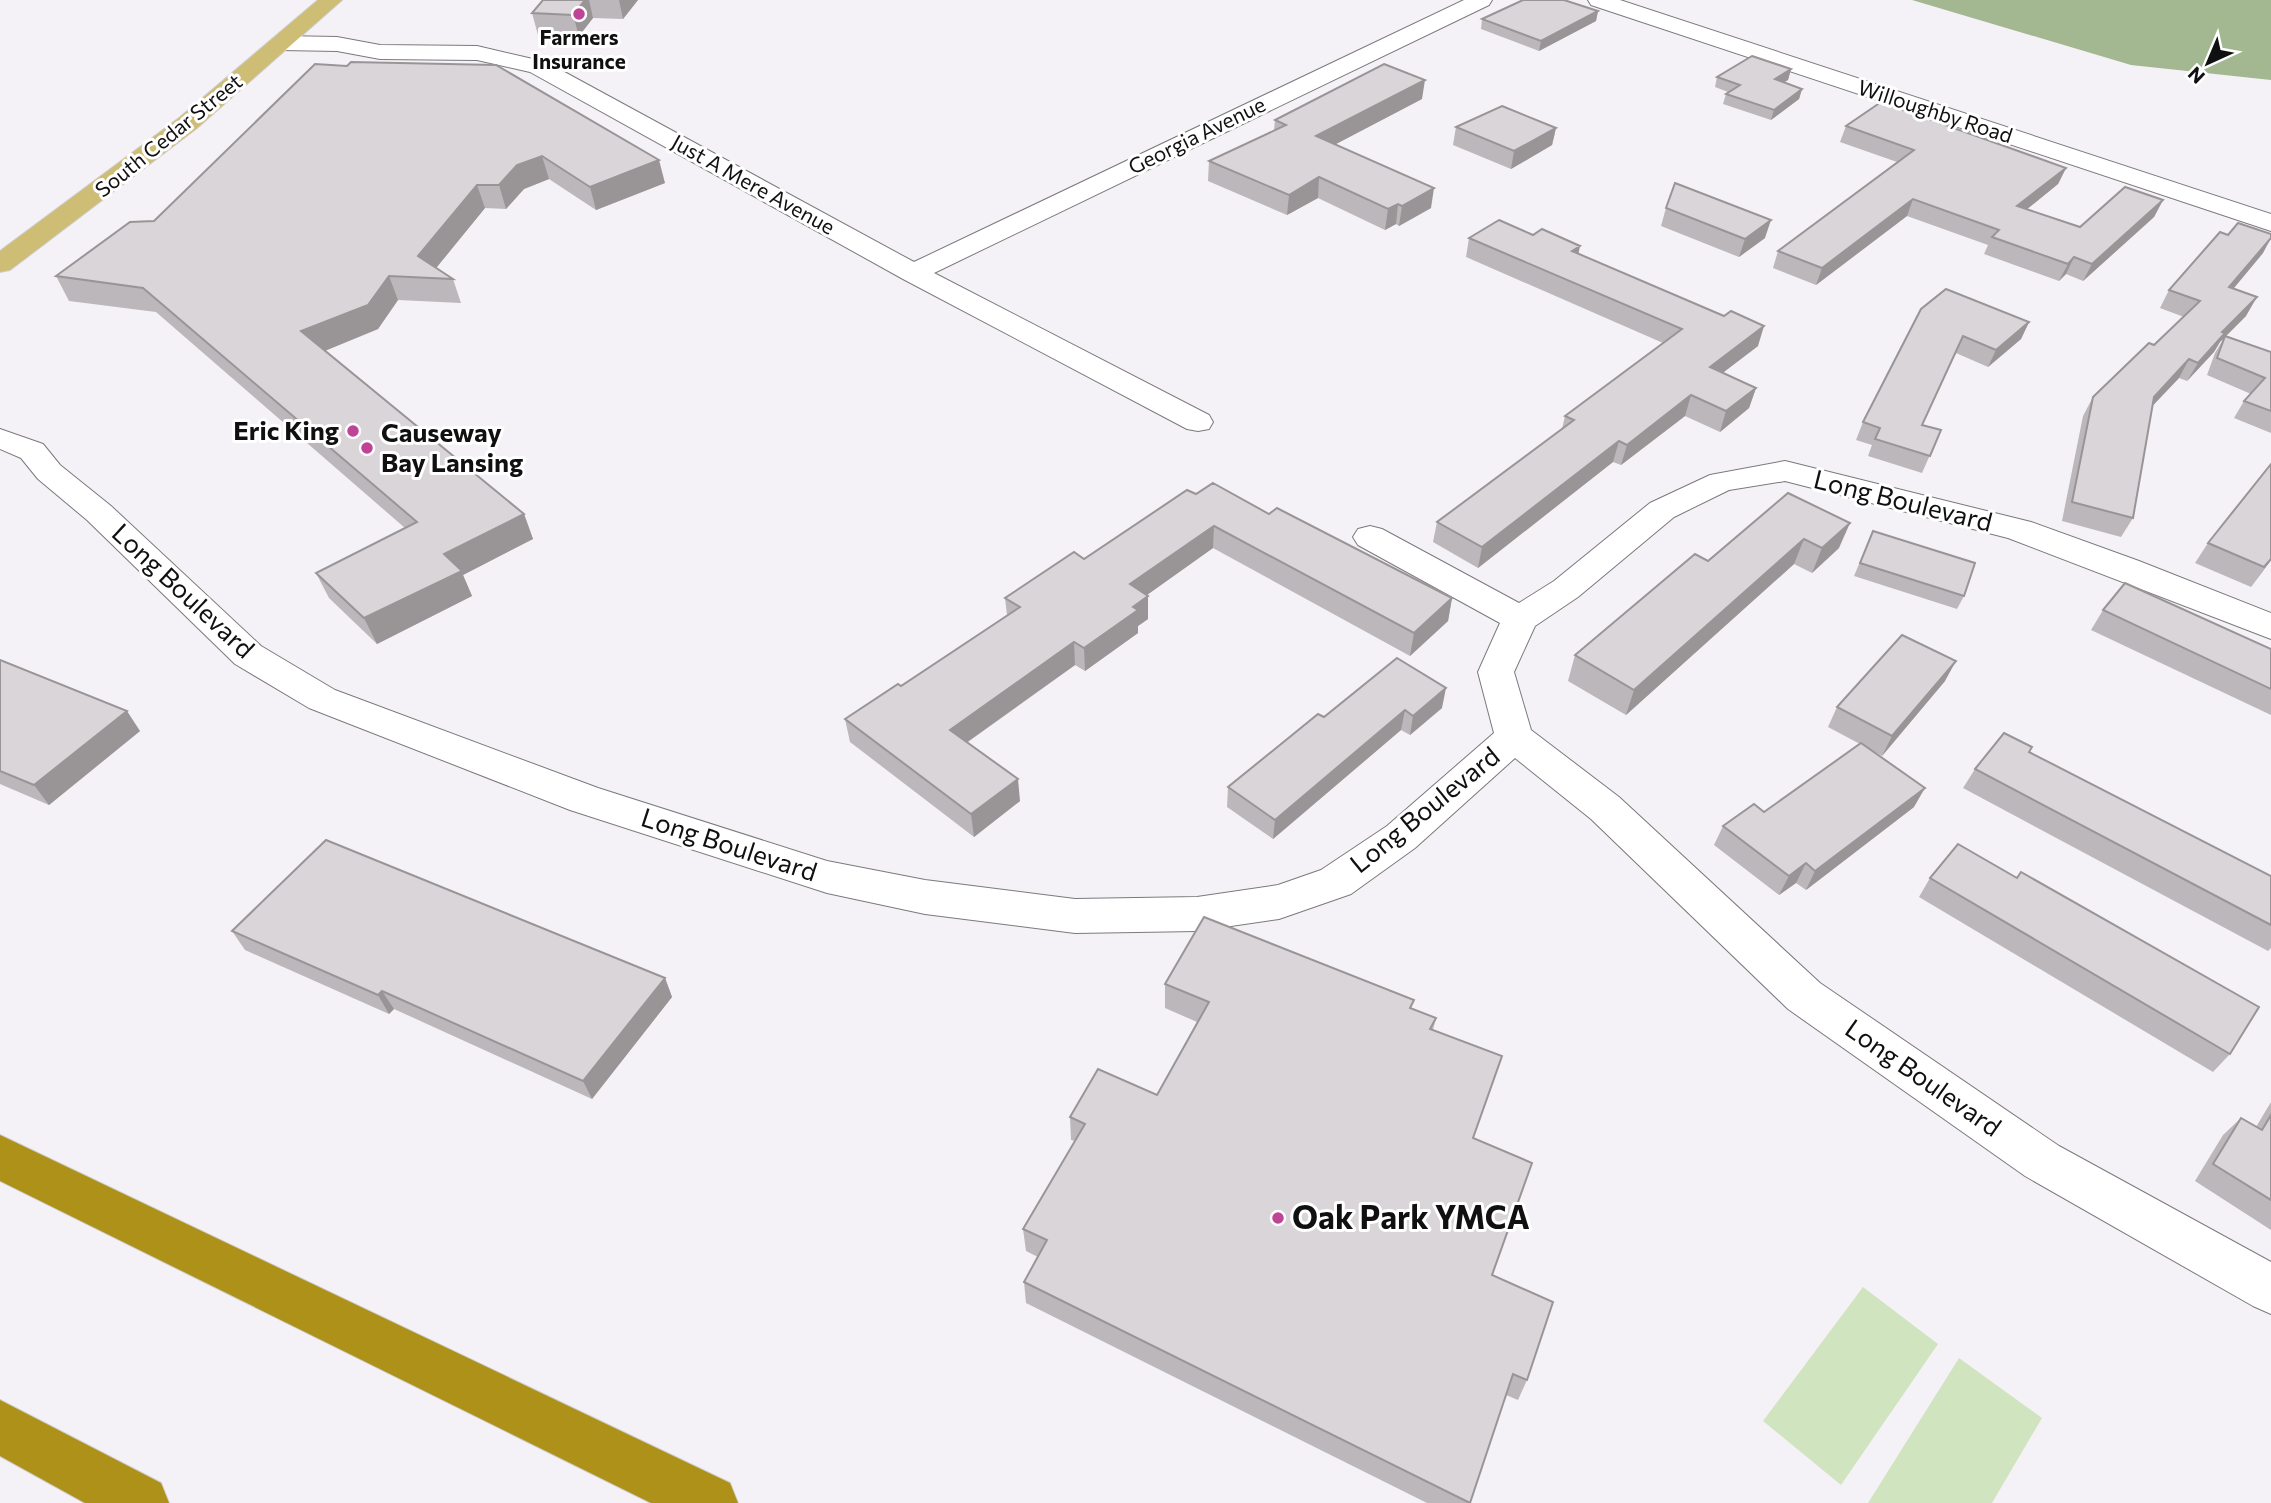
<svg xmlns="http://www.w3.org/2000/svg" width="2271" height="1503" font-family="Commissioner,sans-serif">
<rect width="100%" height="100%" fill="#f5f2f7"/>
<g fill="#d1e4c0">
<path d="M1863,1287L1938,1344L1841,1485L1763,1421Z"/>
<path d="M1959,1358L2042,1418L1992,1503H1868Z"/>
</g>
<path fill="#a3b790" d="M1912,0H2271V80L2131,65Z"/>
<g fill="none" stroke-linecap="round" stroke-linejoin="round">
<g stroke="#7c797d" stroke-width="2">
<g id="minor">
<path d="M1464,0H1492L1489,5L934,273L1209,415L1213,422L1209,429L1198,431L1187,429L903,279L530,72L477,60L380,59L337,51L282,50L274,48L271,43L274,38L282,36L337,37L380,45L477,46L546,62L914,262Z"/>
<path d="M1588,0H1620L2271,214V231L1591,5Z"/>
<path d="M0,429L43,444L60,465L111,506L261,646L335,690L598,788L827,861L925,880L1075,899L1197,897L1278,885L1321,870L1387,826L1494,733L1478,672L1500,623L1358,545L1353,537L1358,529L1370,526L1382,529L1519,603L1554,581L1650,503L1710,475L1785,461L2031,522L2139,561L2271,613V639L2008,538L1785,481L1729,490L1674,517L1578,597L1535,626L1514,672L1531,730L1619,797L1820,983L2059,1146L2271,1262V1314L2253,1306L2025,1176L1788,1009L1591,819L1515,758L1415,848L1351,894L1279,919L1197,931L1075,933L925,914L827,893L570,810L309,708L235,664L87,520L38,479L21,458L0,449Z"/>
</g>
</g>
<g stroke="#cfcfcf" stroke-width="2">
<path id="major" d="M318,0H342L197,128L10,270L0,272V251L179,118Z"/>
</g>
<g stroke="#cfcfcf" stroke-width="2">
<g id="highway">
<path d="M0,1135L730,1483L738,1503H651L0,1181Z"/>
<path d="M0,1400L161,1483L169,1503H85L0,1456Z"/>
</g>
</g>
<use href="#minor" fill="#fff" fill-rule="evenodd"/>
<use href="#major" fill="#cebd74" fill-rule="evenodd"/>
<use href="#highway" fill="#ae9118" fill-rule="evenodd"/>
</g>
<g fill="#bbb7ba">
<path d="M543,0H638L623,19L593,18L579,36L538,35L532,13Z"/>
<path d="M1598,11L1596,21L1539,51L1481,29L1482,19Z"/>
<path d="M315,64L665,183L596,210L549,179L524,189L506,209L485,208L436,268L453,279L461,303L398,300L378,329L325,351L524,514L533,539L463,575L472,596L377,644L329,598L316,573L405,528L156,312L69,301L56,276L154,221Z"/>
<path d="M1791,69L1788,80L1783,82L1802,89L1799,99L1771,120L1723,104L1726,94L1728,92L1715,87L1717,77Z"/>
<path d="M1422,99L1336,144L1431,208L1399,226L1396,224L1385,230L1318,198L1287,215L1208,181L1209,161L1274,130L1275,120Z"/>
<path d="M1846,126L2066,168L2058,184L2027,209L2080,227L2163,200L2154,217L2083,281L2066,274L2059,281L1984,254L1988,245L1907,216L1816,285L1773,268L1778,251L1897,162L1840,142Z"/>
<path d="M1456,127L1556,128L1552,145L1511,169L1453,145Z"/>
<path d="M1666,208L1765,238L1739,257L1661,226Z"/>
<path d="M1533,235L1579,254L1758,346L1722,373L1756,388L1749,408L1720,432L1685,416L1621,465L1613,462L1478,568L1433,542L1437,522L1562,429L1565,416L1663,343L1466,257L1469,238Z"/>
<path d="M2263,253L2233,289L2246,316L2226,336L2271,352V433L2234,418L2244,401L2251,394L2207,375L2215,353L2224,338L2220,342L2214,352L2187,381L2179,378L2152,406L2133,518L2121,537L2062,521L2083,416L2093,397L2154,345L2184,317L2160,308L2169,290Z"/>
<path d="M1921,309L2029,322L2021,339L1988,367L1956,353L1922,425L1941,430L1922,473L1868,456L1872,445L1856,440L1863,422Z"/>
<path d="M1788,493L1839,548L1812,573L1794,564L1626,715L1568,681L1575,655L1708,561Z"/>
<path d="M1196,494L1269,514L1452,598L1448,621L1410,656L1213,548L1147,595L1148,619L1138,626V633L1085,671L1075,665L968,742L1020,801L974,837L850,742L845,719L901,686L1007,615L1005,598L1084,559Z"/>
<path d="M1873,531L1964,596L1957,609L1854,576Z"/>
<path d="M2208,543L2271,560L2251,587L2195,563Z"/>
<path d="M2103,610L2271,649V715L2091,630Z"/>
<path d="M0,660L140,731L49,805L0,784Z"/>
<path d="M1945,681L1882,756L1871,750L1914,807L1806,890L1796,883L1779,895L1714,845L1723,826L1764,812L1860,744L1828,727L1837,707Z"/>
<path d="M1442,708L1410,735L1401,730L1273,839L1227,807L1228,787L1324,717Z"/>
<path d="M2032,747L2029,752L2271,876V948L2268,951L1963,788L1975,769Z"/>
<path d="M1930,878H2017L2230,1054L2213,1072L1919,897Z"/>
<path d="M232,931L665,978L672,997L592,1099L394,1009L389,1014L245,950Z"/>
<path d="M1165,984L1412,1009L1436,1018L1433,1030L1502,1056L1473,1138L1492,1275L1527,1380L1518,1400L1506,1395L1470,1503H1427L1026,1303L1024,1282L1038,1257L1026,1251L1023,1229L1075,1141L1071,1140L1070,1117L1157,1095L1197,1022L1165,1008Z"/>
<path d="M2271,1102V1230L2195,1181L2223,1135L2241,1118L2256,1127Z"/>
</g>
<g fill="#999597">
<path d="M585,0H589L593,18L579,36L573,15Z"/>
<path d="M619,0H638L623,19Z"/>
<path d="M1598,11L1596,21L1539,51L1541,41Z"/>
<path d="M1791,69L1788,80L1772,90L1775,79Z"/>
<path d="M1425,80L1422,99L1315,155L1316,136Z"/>
<path d="M1802,89L1799,99L1771,120L1774,110Z"/>
<path d="M1556,128L1552,145L1511,169L1514,151Z"/>
<path d="M542,156L549,179L524,189L506,209L499,185L517,165Z"/>
<path d="M659,160L665,183L596,210L590,187Z"/>
<path d="M2066,168L2058,184L2010,223L2017,206Z"/>
<path d="M1319,177L1318,198L1287,215L1289,195Z"/>
<path d="M477,185L485,208L428,278L418,256Z"/>
<path d="M1434,188L1431,208L1399,226L1402,206Z"/>
<path d="M1913,199L1907,216L1816,285L1822,268Z"/>
<path d="M2163,200L2154,217L2083,281L2092,264Z"/>
<path d="M1398,204L1396,224L1385,230L1388,209Z"/>
<path d="M1771,220L1765,238L1739,257L1745,239Z"/>
<path d="M2271,238L2263,253L2219,306L2229,287Z"/>
<path d="M1580,246L1576,266L1572,251Z"/>
<path d="M2074,257L2066,274L2059,281L2068,264Z"/>
<path d="M389,276L398,300L378,329L312,356L301,331Z"/>
<path d="M2257,297L2246,316L2220,342L2214,352L2187,381L2198,363L2222,332Z"/>
<path d="M2029,322L2021,339L1988,367L1996,350Z"/>
<path d="M1764,326L1758,346L1703,388L1710,367Z"/>
<path d="M2189,359L2179,378L2143,416L2154,397Z"/>
<path d="M1756,388L1749,408L1720,432L1726,411Z"/>
<path d="M1691,395L1685,416L1621,465L1627,445Z"/>
<path d="M1619,441L1613,462L1478,568L1482,547Z"/>
<path d="M524,514L533,539L463,575L472,596L377,644L364,618L444,554Z"/>
<path d="M1850,523L1839,548L1812,573L1822,548Z"/>
<path d="M1214,526L1213,548L1130,607V584Z"/>
<path d="M1804,539L1794,564L1626,715L1634,690Z"/>
<path d="M2271,559V560L2251,587Z"/>
<path d="M1148,596V619L1138,626V633L1085,671L1084,648L1133,607Z"/>
<path d="M1452,598L1448,621L1410,656L1414,633Z"/>
<path d="M1074,642L1075,665L953,752L950,730Z"/>
<path d="M1956,661L1945,681L1882,756L1892,736Z"/>
<path d="M1446,688L1442,708L1410,735L1413,716Z"/>
<path d="M1405,710L1401,730L1273,839L1275,820Z"/>
<path d="M127,711L140,731L49,805L34,785Z"/>
<path d="M1018,779L1020,801L974,837L971,814Z"/>
<path d="M1925,788L1914,807L1806,890L1815,871Z"/>
<path d="M1806,863L1796,883L1779,895L1789,876Z"/>
<path d="M665,978L672,997L592,1099L583,1081Z"/>
<path d="M382,991L394,1009L389,1014L378,995Z"/>
</g>
<g fill="#dad5d8" stroke="#999597" stroke-width="2">
<path d="M543,0H585L573,15L532,13Z"/>
<path d="M1523,0H1564L1598,11L1541,41L1482,19Z"/>
<path d="M1752,56L1791,69L1775,79L1802,89L1774,110L1726,94L1740,85L1717,77Z"/>
<path d="M351,62L496,65L659,160L590,187L542,156L517,165L499,185H477L418,256L453,279L389,276L368,305L301,331L524,514L444,554L462,571L364,618L316,573L417,522L143,288L56,276L130,222L154,221L315,64L347,66Z"/>
<path d="M1384,64L1425,80L1316,136L1434,188L1402,206L1398,204L1388,209L1319,177L1289,195L1209,161L1286,125L1275,120Z"/>
<path d="M1881,102L2066,168L2017,206L2080,227L2125,187L2163,200L2092,264L2074,257L2068,264L1992,237L1999,230L1913,199L1822,268L1778,251L1914,150L1846,126Z"/>
<path d="M1502,106L1556,128L1514,151L1456,127Z"/>
<path d="M1675,183L1771,220L1745,239L1666,208Z"/>
<path d="M1499,220L1533,235L1542,229L1580,246L1572,251L1724,316L1731,311L1764,326L1710,367L1756,388L1726,411L1691,395L1627,445L1619,441L1482,547L1437,522L1574,420L1565,416L1682,329L1469,238Z"/>
<path d="M2238,223L2271,234V238L2229,287L2257,297L2222,332L2225,333L2198,363L2189,359L2154,397L2133,518L2072,502L2093,397L2149,343L2154,345L2200,301L2169,290L2220,232L2228,235Z"/>
<path d="M1946,289L2029,322L1996,350L1963,336L1922,425L1941,430L1930,456L1875,439L1880,428L1863,422L1921,309Z"/>
<path d="M2225,336L2271,352V411L2244,401L2265,378L2217,358Z"/>
<path d="M2271,464V559L2264,567L2208,543Z"/>
<path d="M1213,483L1269,514L1277,508L1452,598L1414,633L1214,526L1130,584L1148,596L1133,607L1138,610L1084,648L1074,642L950,730L1018,779L971,814L845,719L898,684L901,686L1020,607L1005,598L1074,552L1084,559L1187,490L1196,494Z"/>
<path d="M1788,493L1850,523L1822,548L1804,539L1634,690L1575,655L1695,554L1708,561Z"/>
<path d="M1873,531L1975,563L1964,596L1860,563Z"/>
<path d="M2125,583L2271,649V689L2103,610Z"/>
<path d="M1902,635L1956,661L1892,736L1837,707Z"/>
<path d="M1397,658L1446,688L1413,716L1405,710L1275,820L1228,787L1318,714L1324,717Z"/>
<path d="M0,660L127,711L34,785L0,771Z"/>
<path d="M2004,733L2032,747L2029,752L2271,876V925L1975,769Z"/>
<path d="M1861,743L1925,788L1815,871L1806,863L1789,876L1723,826L1754,804L1764,812Z"/>
<path d="M326,840L665,978L583,1081L382,991L378,995L232,931Z"/>
<path d="M1958,844L2017,878L2021,872L2259,1007L2230,1054L1930,878Z"/>
<path d="M1204,917L1414,1000L1410,1008L1436,1018L1430,1029L1502,1056L1473,1138L1532,1163L1492,1275L1553,1302L1527,1380L1513,1374L1470,1503L1024,1282L1047,1240L1023,1229L1085,1124L1070,1117L1098,1069L1157,1095L1209,1002L1165,984Z"/>
<path d="M2271,1115V1200L2213,1164L2241,1118L2262,1130Z"/>
</g>
<g fill="#be4497" stroke="#fff" stroke-width="2.5">
<circle cx="579" cy="14" r="7"/>
<circle cx="353" cy="431" r="7"/>
<circle cx="367" cy="448" r="7"/>
<circle cx="1278" cy="1218" r="7"/>
</g>
<g text-anchor="middle" stroke-width="6" stroke-linejoin="round" paint-order="stroke">
<g font-size="21" font-weight="bold" fill="#111011" stroke="#fff">
<text x="579" y="45">Farmers<tspan x="579" dy="24">Insurance</tspan></text>
</g>
<g font-size="21" fill="#111011" stroke="#fff">
<text transform="translate(1935 112) rotate(18)" y="7">Willoughby Road</text>
<text transform="translate(169 136) rotate(-39)" y="7">South Cedar Street</text>
<text transform="translate(1197 136) rotate(-26)" y="7">Georgia Avenue</text>
<text transform="translate(753 185) rotate(29)" y="7">Just A Mere Avenue</text>
</g>
<g font-size="26" font-weight="bold" fill="#111011" stroke="#fff" text-anchor="end">
<text x="339" y="440">Eric King</text>
<text x="381" y="442" text-anchor="start">Causeway<tspan x="381" dy="30">Bay Lansing</tspan></text>
</g>
<g font-size="26" fill="#111011" stroke="#fff">
<text transform="translate(1903 501) rotate(14)" y="9">Long Boulevard</text>
<text transform="translate(183 591) rotate(43)" y="9">Long Boulevard</text>
<text transform="translate(1425 810) rotate(-39)" y="9">Long Boulevard</text>
<text transform="translate(729 845) rotate(18)" y="9">Long Boulevard</text>
<text transform="translate(1923 1078) rotate(35)" y="9">Long Boulevard</text>
</g>
<g font-size="32" font-weight="bold" fill="#111011" stroke="#fff" text-anchor="start">
<text x="1292" y="1229">Oak Park YMCA</text>
</g>
</g>
<g transform="translate(2208 63) rotate(224)" stroke="#ffffff" stroke-width="5" paint-order="stroke">
<path d="M0-5L12 26L0 18L-12 26Z" fill="#111011"/>
<text y="-10" font-size="19" font-weight="bold" text-anchor="middle" fill="#111011">N</text>
</g>
</svg>
